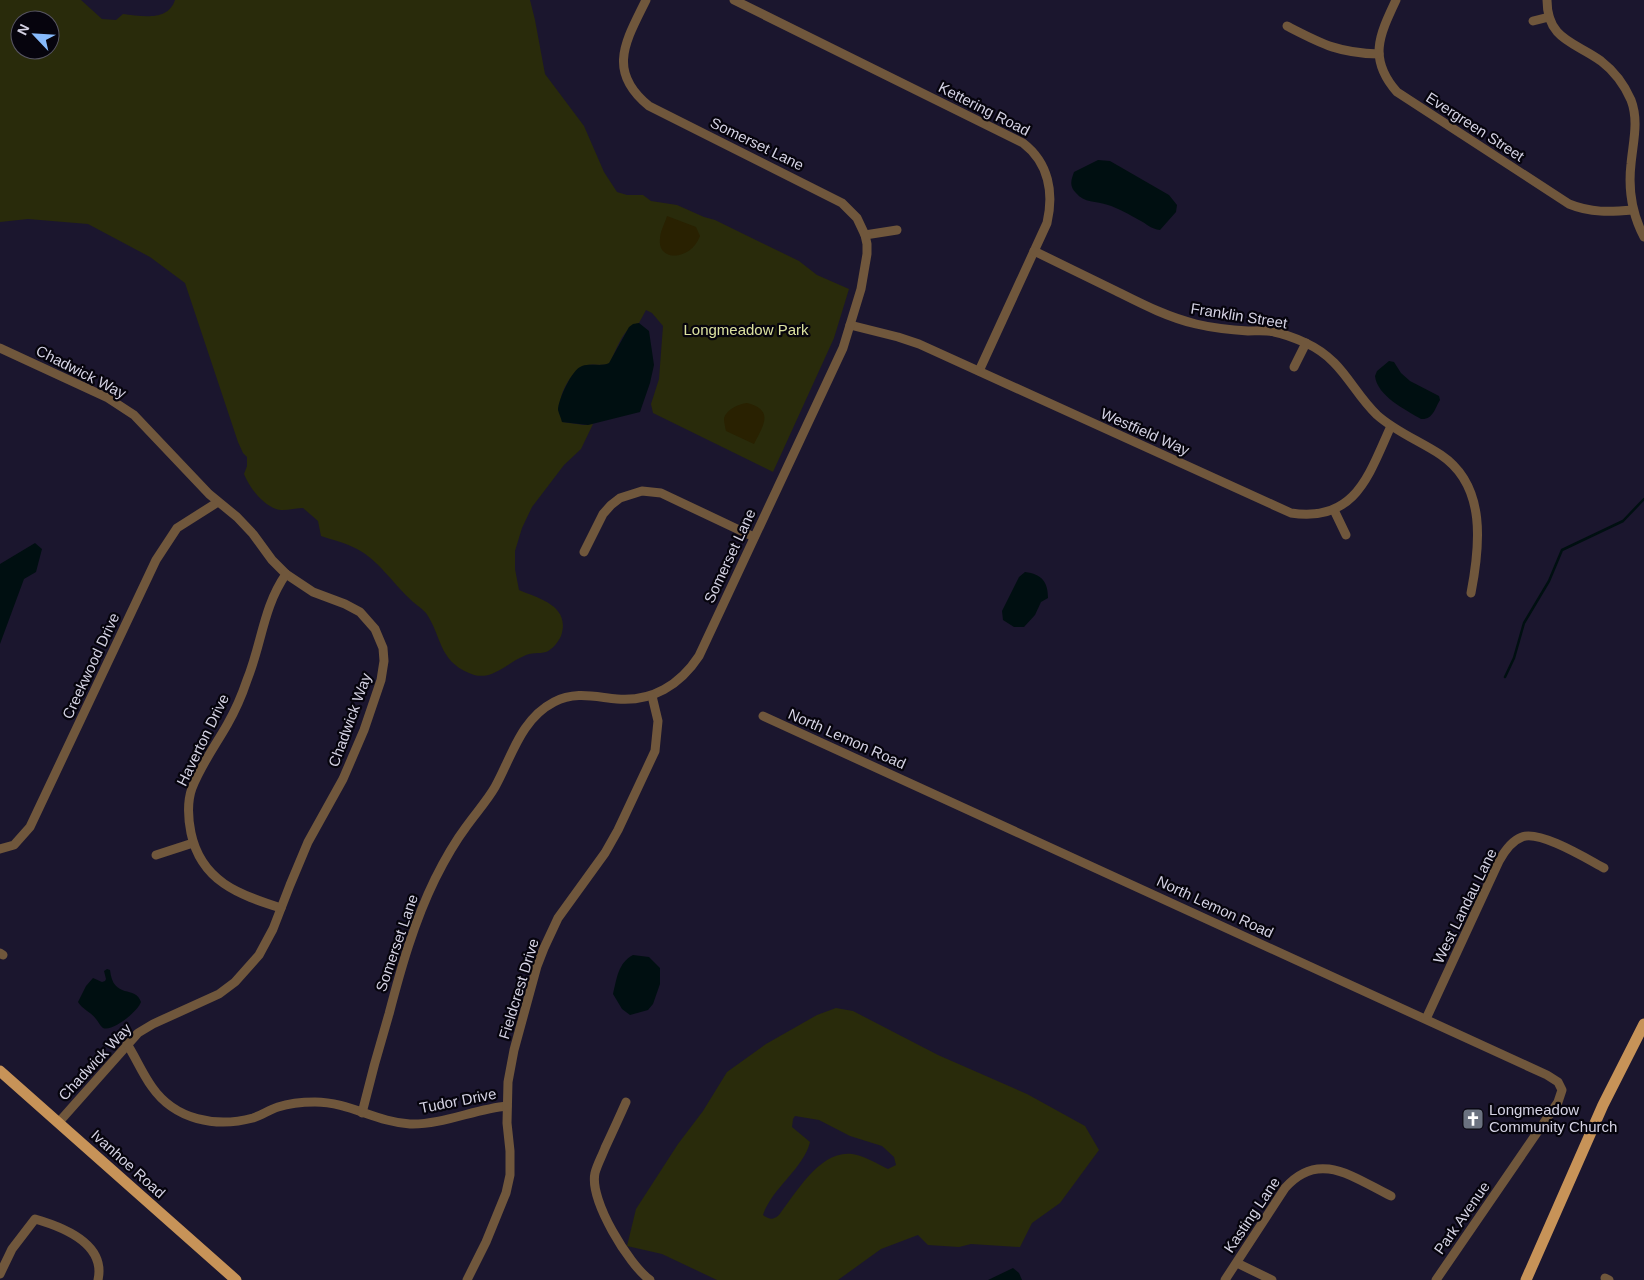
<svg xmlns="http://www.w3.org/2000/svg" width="1644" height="1280" font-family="Helvetica,sans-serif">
<rect width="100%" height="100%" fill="#1b162e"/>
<g fill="#292b0b" fill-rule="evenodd">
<path d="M0,0H81L102,19L116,20L123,14C141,16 168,22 175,0H530L535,20L545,74L584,126L604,172L617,192L627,195H643L651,201L677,205L704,217L715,220L799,261L817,275L849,289L834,338L773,472L653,413L651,404L659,379L663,326L652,313L646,310L639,323C624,326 616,350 610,363C602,367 595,363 587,365C574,369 564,385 561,398C560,405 562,415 562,422L584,425L593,424L581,449L564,465L532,507L522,528L515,551V569L519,590C540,599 571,606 561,636C559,641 552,650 546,652C539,654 531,652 524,656C505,664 490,683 469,673C438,660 442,636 426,613C421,607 414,604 409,598C392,582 378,560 357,549C346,543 333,540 321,536L318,521L303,508C295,508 283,512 276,509C262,504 249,487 244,474L247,466V457L243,453L238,442L185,283L150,257L88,224L28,219L0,222ZM20,20H50V50H20Z"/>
<path d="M836,1008L853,1011L938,1055L1027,1094L1085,1126L1099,1150L1060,1203L1032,1223L1020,1247L971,1244L959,1247L928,1245L918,1235L881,1249L838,1280H717L662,1254L627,1246L636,1209L678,1144L703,1111L727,1072L766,1044L817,1015ZM795,1116L819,1120L850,1136L882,1146L894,1157L896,1165L888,1169C878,1164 862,1155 852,1154C820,1150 796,1193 779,1215C773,1220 770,1220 763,1215C772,1188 804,1168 810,1142L792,1127L793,1119Z"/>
</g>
<g fill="#292101">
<path d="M667,216L696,227L700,236C691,261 657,262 660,239C660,231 665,223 667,216Z"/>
<path d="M747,403C775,410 763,426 754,444L726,431C725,427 724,422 724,418C727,409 739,404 747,403Z"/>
</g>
<g fill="#000f11">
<path d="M1098,160L1110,161L1169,195L1177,205L1176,212L1160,230C1151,229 1147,224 1139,220C1130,215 1118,208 1108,205C1096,201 1084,203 1076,193C1069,186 1071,180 1074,172Z"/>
<path d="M639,323L649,331L654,365L650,383L640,412L588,425L562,422C561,418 559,414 558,410C558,400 572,369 582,366C591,363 602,367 609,363L629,327L633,324Z"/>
<path d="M1389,361L1394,362L1401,373L1410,381L1439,396L1440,400C1435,408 1433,420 1421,419C1406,410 1377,396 1375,376L1377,371Z"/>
<path d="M35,543L42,549L36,572L24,579L0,644V564Z"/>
<path d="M1025,572C1042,574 1048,582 1048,598L1041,602L1035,615L1024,627H1014L1003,620L1002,611L1019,577Z"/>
<path d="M633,955L649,957L660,968V984L653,1004L648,1010L630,1015L622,1009L613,994C617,978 618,963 633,955Z"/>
<path d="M107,969L110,970C113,1000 136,985 141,1002C138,1011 113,1032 103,1028C100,1026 98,1021 96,1019C91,1012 82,1009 78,1002L86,986L93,978L102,982L105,981L106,979L104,971Z"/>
<path d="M1013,1268L1019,1273L1022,1280H988Z"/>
</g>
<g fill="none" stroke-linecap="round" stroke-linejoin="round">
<path stroke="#000f11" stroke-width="2.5" d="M1505,677L1514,658L1524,623L1549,581L1562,550L1623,521L1644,499"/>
<g stroke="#70573c" stroke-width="9">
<path d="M734,0L1023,143C1049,163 1054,193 1047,223L979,371"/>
<path d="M1396,0C1379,36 1368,59 1397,92L1569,204C1591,213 1610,212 1633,210"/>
<path d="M1547,0C1547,40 1575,42 1601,61C1614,71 1624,84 1631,100C1639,121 1633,142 1631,164C1628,190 1632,214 1644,237"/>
<path d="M1533,21L1549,17"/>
<path d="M1287,26C1322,44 1338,53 1379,54"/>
<path d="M865,235L897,230"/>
<path d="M1034,251C1061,264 1089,278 1116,291C1142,304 1167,317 1196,324C1213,328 1230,330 1248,331C1257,331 1266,330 1274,332C1285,334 1297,339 1306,343C1343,360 1351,390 1377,415C1396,432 1420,441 1441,455C1487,486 1480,546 1471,593"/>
<path d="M850,325L898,337L919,344L1291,513C1356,523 1369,474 1391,426"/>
<path d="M0,348L108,398L134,415L209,494L237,517L253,534L272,560L286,574L313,592L345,604L360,612L375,629L383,648L384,661L381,680L364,730L343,779L308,842L290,885L273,929L259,955L235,982L219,994L153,1024L138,1033L59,1122"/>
<path d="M1294,367L1306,343"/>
<path d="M1334,510L1346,535"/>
<path d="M584,552L603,514L611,505L620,498L642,491L661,493L754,537"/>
<path d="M763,716L1547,1075L1558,1082L1562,1090L1558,1102L1436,1280"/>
<path d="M0,849L14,845L30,827L156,560L177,528L218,502"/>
<path d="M156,855L193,843"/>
<path d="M281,908C239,895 201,881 191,833C188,818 187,802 192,788C201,765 215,746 227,725C235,711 242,695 247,680C262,643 263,607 286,574"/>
<path d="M0,953L3,955"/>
<path d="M1426,1019L1499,861C1504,852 1511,841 1522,837C1540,830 1587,859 1604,868"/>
<path d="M127,1044C136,1058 142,1073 152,1087C175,1120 216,1128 253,1118C262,1115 269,1110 278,1107C290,1103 302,1102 315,1102C349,1102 376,1122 410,1124C442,1125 475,1109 507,1106"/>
<path d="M626,1102C619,1118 612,1133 605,1148C602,1156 597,1165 595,1173C589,1200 629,1265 650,1280"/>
<path d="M362,1113C370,1080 379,1047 389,1014C401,968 414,922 435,879C444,861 454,843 466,827C475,814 487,801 495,787C512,756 521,719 554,702C575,691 595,697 617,699C652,702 680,685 699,656L843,348L850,325L861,289L867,254V244L865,235L857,218L842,203L649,106C606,71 626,41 646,0"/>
<path d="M1237,1263L1272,1280"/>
<path d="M0,1274L12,1249L35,1219C63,1227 106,1244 98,1280"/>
<path d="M1605,1278L1609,1280"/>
<path d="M467,1280L486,1242L506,1193L510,1175V1151L507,1123L508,1082L514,1050L537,966L544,948L558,918L605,853L618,830L655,751L658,721L652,696"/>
<path d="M1225,1280L1285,1188C1319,1149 1354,1178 1391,1196"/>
</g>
<g stroke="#c79358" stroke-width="11">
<path d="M0,1071L236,1280"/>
<path d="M1526,1280L1603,1105L1644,1024"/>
</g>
</g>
<defs>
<g id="church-square" transform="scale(1.125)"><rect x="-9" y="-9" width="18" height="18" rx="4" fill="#6b7280" stroke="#06040d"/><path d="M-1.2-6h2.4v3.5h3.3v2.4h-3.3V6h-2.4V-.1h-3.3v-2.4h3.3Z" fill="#fff"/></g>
</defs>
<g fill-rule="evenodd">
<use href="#church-square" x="1473" y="1119"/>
</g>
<g text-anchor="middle" stroke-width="4.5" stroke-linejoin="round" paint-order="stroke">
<g font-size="15" fill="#d4d2e3" stroke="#06040d">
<text transform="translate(984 109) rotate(27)" y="5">Kettering Road</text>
<text transform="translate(1475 127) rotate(33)" y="5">Evergreen Street</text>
<text transform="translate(757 144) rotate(26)" y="5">Somerset Lane</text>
<text transform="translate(1239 316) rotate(9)" y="5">Franklin Street</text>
<text transform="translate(81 372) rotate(27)" y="5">Chadwick Way</text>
<text transform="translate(1145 432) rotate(24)" y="5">Westfield Way</text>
<text transform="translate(730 556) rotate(-65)" y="5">Somerset Lane</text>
<text transform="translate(91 666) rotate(-65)" y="5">Creekwood Drive</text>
<text transform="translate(350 720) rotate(-70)" y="5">Chadwick Way</text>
<text transform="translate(847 739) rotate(24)" y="5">North Lemon Road</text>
<text transform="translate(203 740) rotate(-64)" y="5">Haverton Drive</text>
<text transform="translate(1465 906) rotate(-64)" y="5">West Landau Lane</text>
<text transform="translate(1215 907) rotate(25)" y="5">North Lemon Road</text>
<text transform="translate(397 943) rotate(-71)" y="5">Somerset Lane</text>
<text transform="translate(519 989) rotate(-73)" y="5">Fieldcrest Drive</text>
<text transform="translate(95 1062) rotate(-47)" y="5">Chadwick Way</text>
<text transform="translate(458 1101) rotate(-11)" y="5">Tudor Drive</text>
<text transform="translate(128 1164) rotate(42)" y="5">Ivanhoe Road</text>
<text transform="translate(1252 1215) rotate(-56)" y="5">Kasting Lane</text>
<text transform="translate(1462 1218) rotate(-55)" y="5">Park Avenue</text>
</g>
<g font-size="15" fill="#dbe19f" stroke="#06040d">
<text x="746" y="335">Longmeadow Park</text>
</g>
<g font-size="15" fill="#d4d2e3" stroke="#06040d" text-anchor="start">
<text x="1489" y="1115">Longmeadow<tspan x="1489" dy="17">Community Church</tspan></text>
</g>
</g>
<g transform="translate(35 35) rotate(295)"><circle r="24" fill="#06040d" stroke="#585663"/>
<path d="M0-4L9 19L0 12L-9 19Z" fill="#87bbfc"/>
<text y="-8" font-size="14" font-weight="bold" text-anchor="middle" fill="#d4d2e3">N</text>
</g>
</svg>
